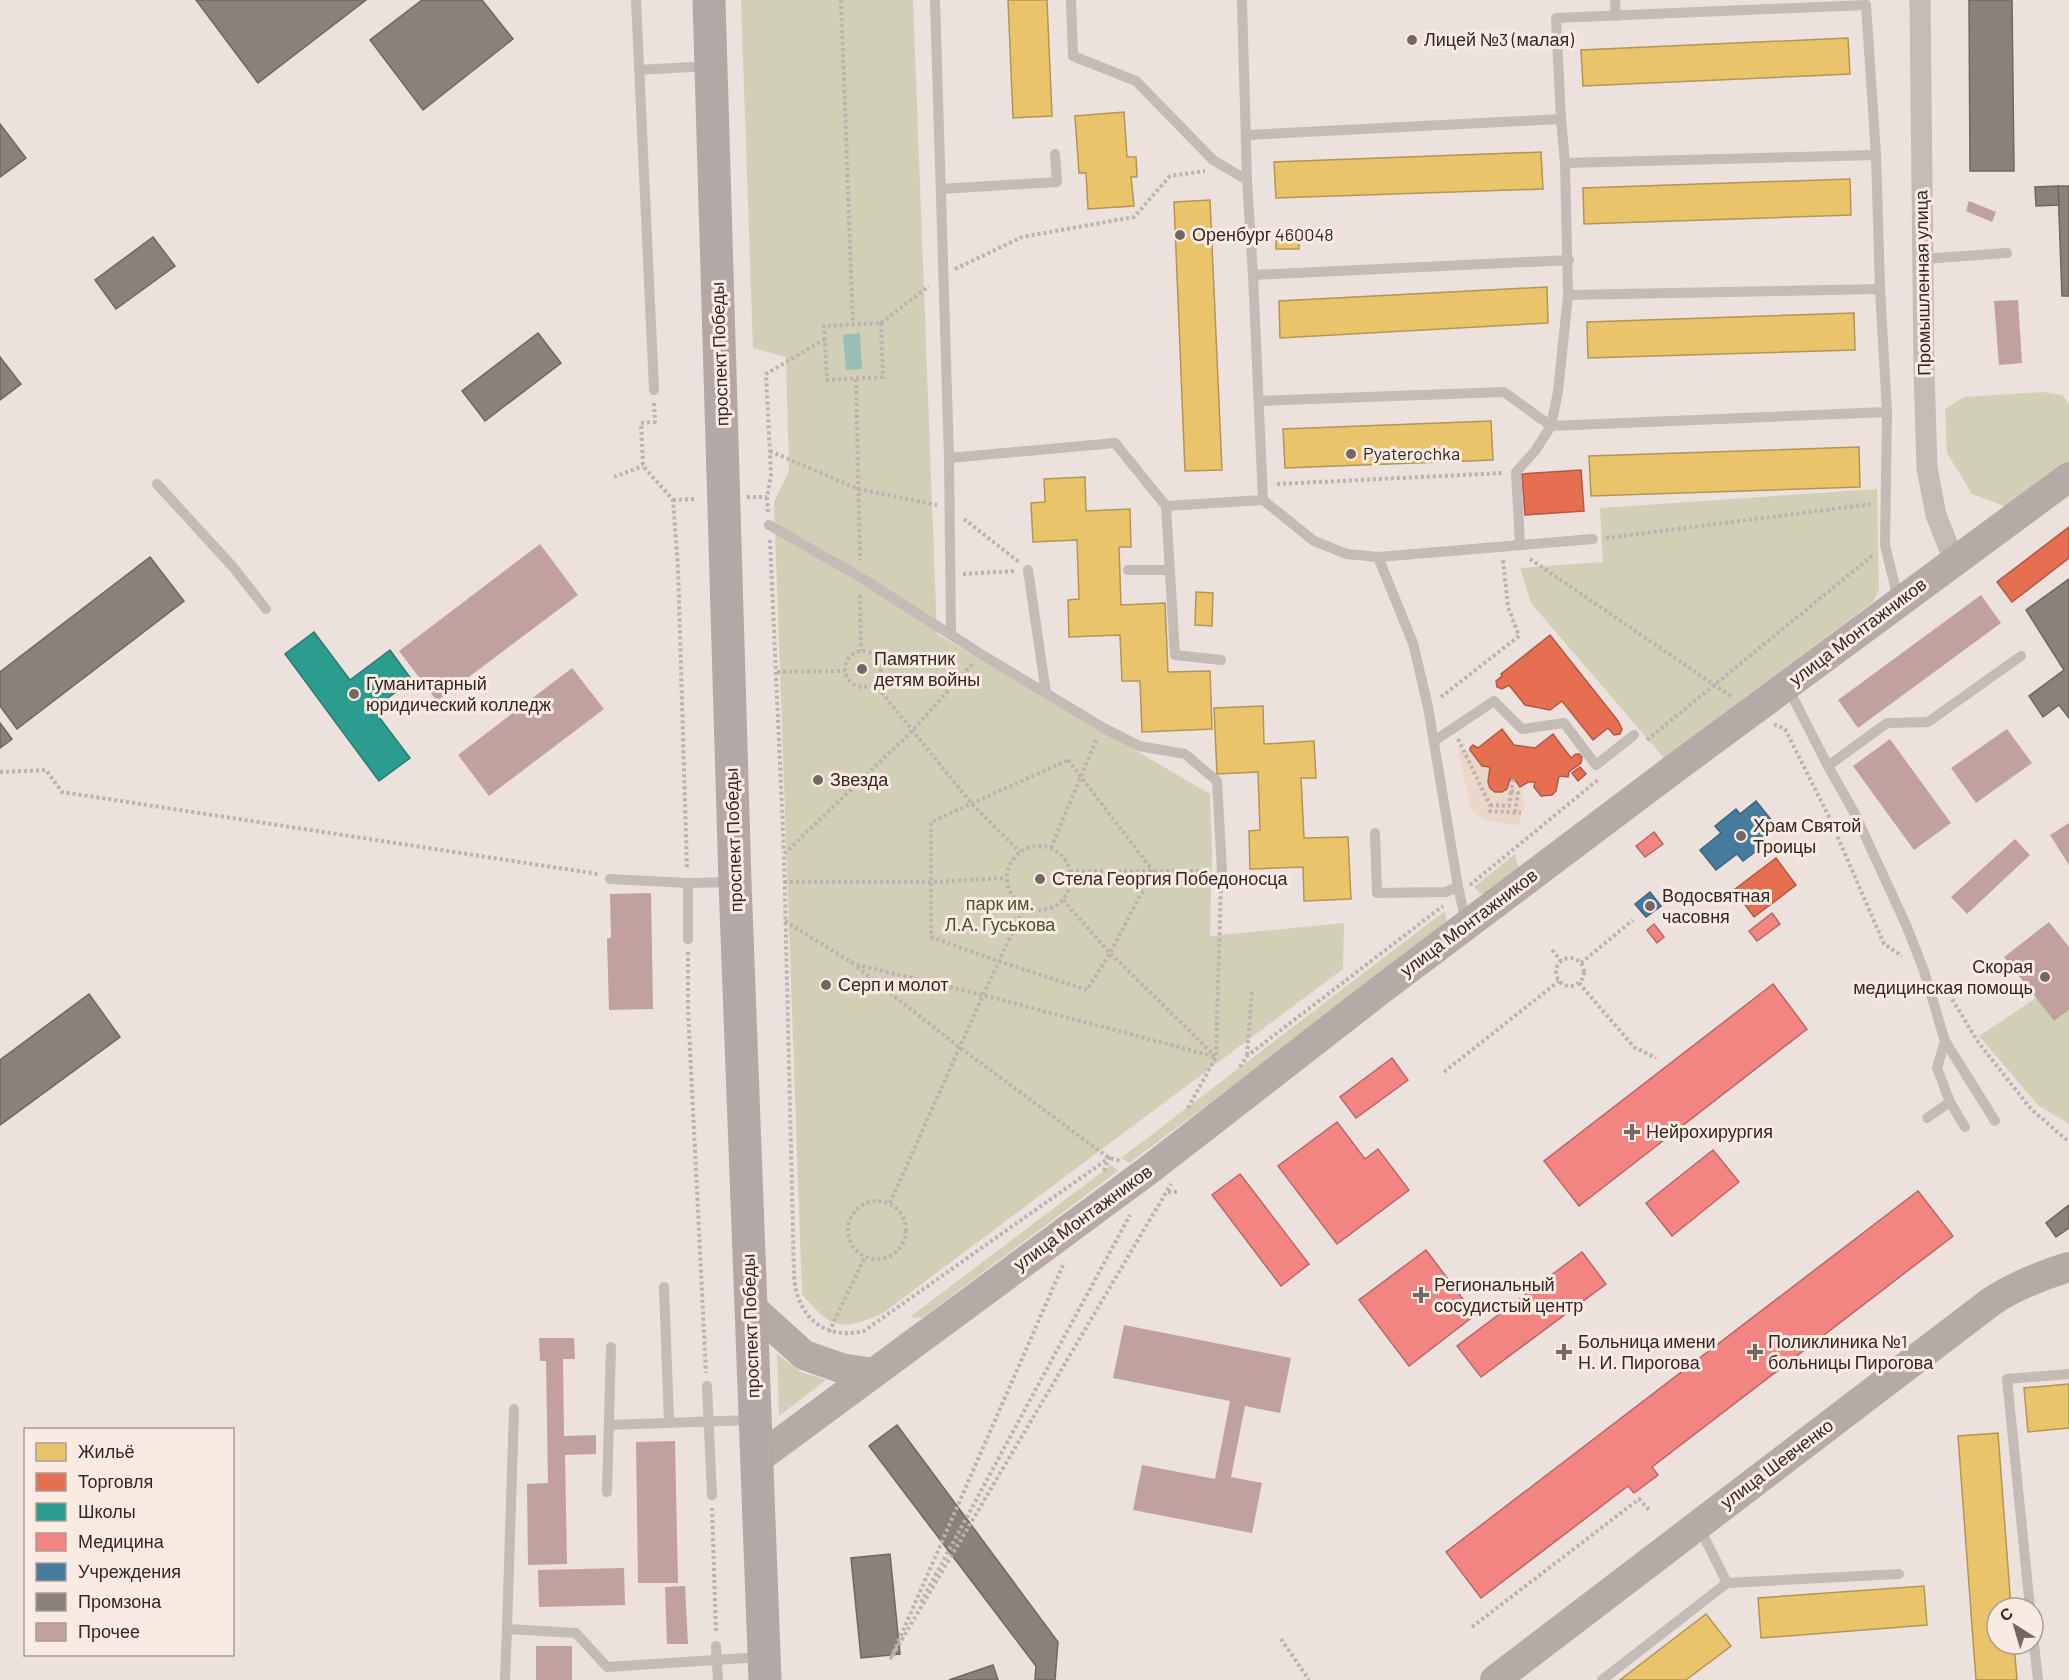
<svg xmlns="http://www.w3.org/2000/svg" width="2069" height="1680" font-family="Barlow,sans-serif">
<rect width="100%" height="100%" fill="#ece1dc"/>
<g fill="#d1cfb6">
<path d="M741,0H913L937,634L1210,794L1212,854L1210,936L1344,923L1343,969L883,1313C841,1332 831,1329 802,1294L774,502L789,471L786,357L753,348Z"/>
<path d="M2042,392L2062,395L2069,404V462L2048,481L2007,507L1972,494L1947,453L1945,409L1964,397Z"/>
<path d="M1877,489L1879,590L1873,602L1664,758L1531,603L1520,568L1603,562L1600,508Z"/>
<path d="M1515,854L1519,869L1488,895L1480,893L1474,887Z"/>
<path d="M1445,911L1447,923L1446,928L1129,1163L1121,1158Z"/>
<path d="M2036,998L2054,1021L2069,1010V1124L2038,1105L1979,1036Z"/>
<path d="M1111,1165L1118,1171L922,1318L910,1317Z"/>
<path d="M777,1354L801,1372L826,1380L779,1416Z"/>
</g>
<path fill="#ebd6ca" d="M1470,750L1482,766L1490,767L1488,782L1490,788L1495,792H1502L1507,789L1510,779L1515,780L1520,787L1525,808L1521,813L1519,821L1525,826L1483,820L1471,809L1458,751Z"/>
<path fill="#98beb6" d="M860,333L862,369L846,370L843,335Z"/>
<g fill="#e9c46a" stroke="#b39555" stroke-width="1.5">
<path d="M1008,0H1047L1052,116L1013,118Z"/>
<path d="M1848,38L1850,74L1583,86L1581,50Z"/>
<path d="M1124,112L1127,157H1136L1137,177H1131L1134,206L1088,209L1086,173H1079L1075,116Z"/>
<path d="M1541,152L1543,189L1276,198L1274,162Z"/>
<path d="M1850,179L1851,215L1584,224L1583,188Z"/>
<path d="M1210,200L1222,470L1185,471L1174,202Z"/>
<path d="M1276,232H1298L1299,249H1276Z"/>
<path d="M1547,287L1548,323L1280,338L1279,301Z"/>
<path d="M1854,313L1855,350L1588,358L1587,322Z"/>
<path d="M1491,421L1493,460L1285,468L1283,429Z"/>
<path d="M1859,447L1860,487L1591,496L1589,456Z"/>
<path d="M1085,477L1086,511L1130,509L1131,547H1119L1121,605L1165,603L1168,672L1210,671L1212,729L1142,732L1140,681H1122L1120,635L1069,637L1068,600L1079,599L1077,540L1033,542L1031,503L1045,502L1044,479Z"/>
<path d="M1196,592L1213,593L1212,626L1195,625Z"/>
<path d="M1263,706L1264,744L1314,741L1316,778H1301L1304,838L1348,837L1351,899L1304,901L1303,867L1250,869L1249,831L1260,830L1258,772L1217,774L1214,708Z"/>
<path d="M2069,1384V1428L2028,1432L2024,1388Z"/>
<path d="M1998,1433L2011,1608H1997V1644H2014L2017,1680H1976L1958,1436Z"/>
<path d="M1924,1586L1927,1625L1761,1638L1758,1598Z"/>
<path d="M1706,1614L1731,1646L1686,1680H1620Z"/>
</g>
<g fill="#e76f51" stroke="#b15944" stroke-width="1.5">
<path d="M1581,470L1584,511L1525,515L1522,474Z"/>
<path d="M2069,527V558L2012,602L1997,582Z"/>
<path d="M1550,635L1618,721L1622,729L1620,734L1614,735L1608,728L1593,740L1562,701L1550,710L1525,705L1509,685L1502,689L1497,687L1496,681L1502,676L1501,674Z"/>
<path d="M1502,729L1514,745L1535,748L1553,734L1571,758L1576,754H1579L1582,757L1581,763L1569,772L1568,777L1559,776L1556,791L1552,795L1541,796L1534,787L1535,782H1528L1520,787L1515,780L1510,779L1507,789L1502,792H1495L1490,788L1488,782L1490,767L1482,766L1470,750V748L1473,745L1478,748Z"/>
<path d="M1580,767L1586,774L1578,781L1572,773Z"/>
<path d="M1776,858L1796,885L1754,917L1734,890Z"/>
</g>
<path fill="#2a9d8f" stroke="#2d7a6f" stroke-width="1.5" d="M314,632L350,680L390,650L412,680L373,709L410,758L379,781L285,654Z"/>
<g fill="#f28482" stroke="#b96866" stroke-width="1.5">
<path d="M1654,832L1663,844L1645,857L1636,846Z"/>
<path d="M1772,913L1780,924L1757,941L1749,931Z"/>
<path d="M1654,924L1664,937L1657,943L1647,930Z"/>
<path d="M1773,984L1807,1029L1579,1206L1544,1161Z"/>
<path d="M1392,1058L1408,1080L1356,1118L1340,1097Z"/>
<path d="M1337,1122L1365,1159L1378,1149L1409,1190L1337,1244L1278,1166Z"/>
<path d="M1713,1150L1739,1182L1672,1236L1646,1203Z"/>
<path d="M1240,1174L1309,1264L1281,1286L1212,1195Z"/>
<path d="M1918,1191L1953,1236L1652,1467L1658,1475L1634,1493L1628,1486L1481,1598L1446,1552Z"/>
<path d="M1426,1250L1475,1315L1409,1366L1359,1300Z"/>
<path d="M1582,1252L1606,1284L1481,1377L1457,1346Z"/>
</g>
<g fill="#457b9d" stroke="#406279" stroke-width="1.5">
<path d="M1756,801L1777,827L1760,840L1764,845L1743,861L1737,854L1716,870L1700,850L1721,833L1715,826L1736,809L1740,814Z"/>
<path d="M1650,892L1661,906L1646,917L1635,904Z"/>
</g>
<g fill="#8a817c" stroke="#706662" stroke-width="1.5">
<path d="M196,0H366L258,83Z"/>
<path d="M422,0H482L513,39L423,110L370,40Z"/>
<path d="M1969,0H2012L2014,171H1970Z"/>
<path d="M0,124L26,158L0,177Z"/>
<path d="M2058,186H2069V296H2062Z"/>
<path d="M2058,186L2059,205L2036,206L2035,187Z"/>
<path d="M153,237L175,266L116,309L95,280Z"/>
<path d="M538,333L561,363L485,421L462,391Z"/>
<path d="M0,357L21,384L0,400Z"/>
<path d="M150,557L184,601L17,729L0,706V672Z"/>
<path d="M2069,579V718L2059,705L2043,717L2029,696L2064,670L2026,610Z"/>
<path d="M0,723L12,739L0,748Z"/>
<path d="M89,994L120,1037L0,1125V1060Z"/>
<path d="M2069,1205V1228L2056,1237L2046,1223Z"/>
<path d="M897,1425L1058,1642L1055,1680H1035L1036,1666L869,1446Z"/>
<path d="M890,1554L900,1654L861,1658L851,1558Z"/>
<path d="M993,1665L998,1680H949Z"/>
</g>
<g fill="#c0a19d">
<path d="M1969,201L1996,212L1992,222L1966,211Z"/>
<path d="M2018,300L2022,363L1999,365L1994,301Z"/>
<path d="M540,544L578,595L437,701L399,651Z"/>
<path d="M1981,595L2001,623L1858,728L1838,700Z"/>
<path d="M572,668L604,709L489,796L458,755Z"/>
<path d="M2007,729L2032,763L1976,803L1951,768Z"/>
<path d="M1890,739L1951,823L1914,850L1853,766Z"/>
<path d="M2069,823V865L2050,835Z"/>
<path d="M2015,839L2030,855L1967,914L1951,897Z"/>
<path d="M651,893L653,1009L609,1010L607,938H611L610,894Z"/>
<path d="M2049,922L2069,947V1010L2054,1021L2004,957Z"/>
<path d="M1124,1325L1291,1358L1280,1413L1245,1406L1231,1477L1262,1483L1252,1533L1133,1510L1142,1465L1215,1479L1230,1401L1113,1378Z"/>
<path d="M539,1338H574L575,1359H563L564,1436L596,1435V1454L565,1455L567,1564L528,1565L527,1484L548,1483L546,1361H540Z"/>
<path d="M675,1441L678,1583H638L636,1442Z"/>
<path d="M624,1568L625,1605L539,1607L538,1570Z"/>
<path d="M685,1586L688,1644H667L665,1587Z"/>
<rect x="536" y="1646" width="36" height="34"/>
</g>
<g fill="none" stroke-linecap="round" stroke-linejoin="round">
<g stroke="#bdb2ae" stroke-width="4" stroke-dasharray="3 3" stroke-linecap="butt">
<path d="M841,0L853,325"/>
<path d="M955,269L1022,237L1134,217L1170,176L1205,171"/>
<path d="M881,323L929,286"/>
<path d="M881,323L883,377L827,380L824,326Z"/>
<path d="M856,379L860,560"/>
<path d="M654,403L655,422L641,423L643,466L673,500L678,568L687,869"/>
<path d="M770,451L858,489L937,505"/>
<path d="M614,477L643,466"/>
<path d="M1277,484L1503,473"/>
<path d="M747,497H767"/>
<path d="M673,500L696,499"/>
<path d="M768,512L767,497L771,475L766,374L825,339"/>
<path d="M964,519L1019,562"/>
<path d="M1606,538L1872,504"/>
<path d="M770,540L784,853"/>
<path d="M1530,559L1732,697"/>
<path d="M963,574L1015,571"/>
<path d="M860,595L861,651"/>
<circle cx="863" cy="669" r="18"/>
<path d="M972,664L912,731L784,854L794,1275C796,1315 823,1341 864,1331L1109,1158L1103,1173"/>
<path d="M777,672L845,671"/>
<path d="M874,683L972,804L1020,852"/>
<path d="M1441,697L1519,636L1508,607L1503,559"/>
<path d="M1774,726L1776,725L1785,729L1829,817L1884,944L1902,956"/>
<path d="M1458,739L1490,805V811L1521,813"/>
<path d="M1647,740L1873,555"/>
<path d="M1068,760L1153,871L1110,953L1087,990L998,961L931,937V822Z"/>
<path d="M0,772L46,770L62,792L598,874"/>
<path d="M1513,779L1511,791L1518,793L1515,813"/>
<path d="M1490,805L1509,806L1511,791"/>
<circle cx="1039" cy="878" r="32"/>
<path d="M1051,848L1097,738"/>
<path d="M1070,871H1207"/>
<path d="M784,882H932L1006,878"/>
<path d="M1470,885L1599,779"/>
<path d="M1063,900L1110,953L1215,1056"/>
<path d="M785,921L854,964L983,995L1216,1057"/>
<path d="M1552,950L1561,961"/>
<path d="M688,952V1009L706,1373"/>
<circle cx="1570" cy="972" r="14"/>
<path d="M1581,963L1633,920"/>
<path d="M857,967L959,1047L1109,1158L1121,1161"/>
<path d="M1579,983L1634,1047L1656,1058"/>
<path d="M1946,989L1978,1042L2031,1109L2069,1142"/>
<path d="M1247,1055L1252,990"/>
<path d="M1240,1067L1247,1056L1443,906"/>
<path d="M1444,1072L1559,981"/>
<path d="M1188,1108L1216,1057L1221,883"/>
<path d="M1168,1192H1180"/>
<circle cx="877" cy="1230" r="29"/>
<path d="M890,1203L983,995L1024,908"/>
<path d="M1063,1265L891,1658L1171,1184"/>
<path d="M829,1332L865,1257"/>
<path d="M712,1508L716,1632"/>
<path d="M921,1602L1130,1215"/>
<path d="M1472,1627L1639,1499L1651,1512"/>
<path d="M1281,1639L1309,1680"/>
</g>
<g stroke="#c4bab6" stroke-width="10">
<path d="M636,0L654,390"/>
<path d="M935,0L949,458L951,635"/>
<path d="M1071,0L1073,56L1136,81L1213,160L1247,180"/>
<path d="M1242,0L1247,180L1253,275L1263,500"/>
<path d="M1615,0L1616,16"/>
<path d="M639,70L708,66"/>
<path d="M1247,135L1561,119"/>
<path d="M1565,163L1876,155"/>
<path d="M941,189L1057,182L1055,154"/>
<path d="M1923,259L2007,253"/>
<path d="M1253,275L1569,260"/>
<path d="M1568,295L1880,289"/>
<path d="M1259,401L1504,392L1551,426L1887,412"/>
<path d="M949,458L1115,443L1166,506L1175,655L1221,660"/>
<path d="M157,484L233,567L266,609"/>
<path d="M1166,506L1263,500L1314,541L1347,554L1378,557L1413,643L1428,707L1458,887L1466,922"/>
<path d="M769,525L860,577L981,654L1102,727L1139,746L1185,754L1217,781L1222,871"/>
<path d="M1520,544L1516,472L1535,451L1551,426L1558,392L1568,295L1565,163L1561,119L1556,18L1866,5L1876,155L1880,289L1887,412L1885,545L1898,599"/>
<path d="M1378,557L1593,539"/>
<path d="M1028,570L1046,693"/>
<path d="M1128,570H1170"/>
<path d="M1788,688L1828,766L1855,814L1907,927L1924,971L1945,1041L1995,1121"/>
<path d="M1434,741L1494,701L1522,729L1564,723L1596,765L1634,735"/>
<path d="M1828,766L1887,723L1928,722L2021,656"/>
<path d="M1375,833L1377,893L1445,892L1458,887"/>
<path d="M610,879L688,883L732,882"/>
<path d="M688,939V883"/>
<path d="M1950,1102L1965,1127"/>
<path d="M1927,1118L1950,1102L1937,1068L1945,1041"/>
<path d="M664,1287L669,1422"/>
<path d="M707,1386L712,1495"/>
<path d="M514,1409L507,1629L576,1633L607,1667L761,1657"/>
<path d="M609,1425L751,1420"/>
<path d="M607,1492L611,1347"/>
<path d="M1699,1527L1727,1583"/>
<path d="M2030,1608L2007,1379L2069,1374"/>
<path d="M2033,1635L2038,1680"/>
<path d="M716,1646L718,1680"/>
<path d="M505,1680L507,1629"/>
<path d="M1602,1680L1727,1583L1899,1574"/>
</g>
<path stroke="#c4bab6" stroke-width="21" d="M1920,0L1924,370L1927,468L1936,515L1954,561"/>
<g stroke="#b5aaa6" stroke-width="30">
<path d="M750,1306L804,1355L841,1368L873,1373"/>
<path d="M756,1460L1150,1169L1379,991L1671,771L2069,477"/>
<path d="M1495,1680L1992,1301C2017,1285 2042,1275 2069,1267"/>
</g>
<path stroke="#b3a8a5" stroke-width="33" d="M709,0L735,882L765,1680"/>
</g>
<g fill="#746865" stroke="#f9eae2" stroke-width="2">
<circle cx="1412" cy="40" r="6"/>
<circle cx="1180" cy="235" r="6"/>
<circle cx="1351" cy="454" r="6"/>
<circle cx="862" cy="669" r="6"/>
<circle cx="354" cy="694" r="6"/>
<circle cx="818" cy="780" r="6"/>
<circle cx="1741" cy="836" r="6"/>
<circle cx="1040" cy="879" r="6"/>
<circle cx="1650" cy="906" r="6"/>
<circle cx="2045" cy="977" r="6"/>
<circle cx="826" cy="985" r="6"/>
<path d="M1629 1123h6v6h6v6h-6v6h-6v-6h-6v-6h6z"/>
<path d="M1418 1286h6v6h6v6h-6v6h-6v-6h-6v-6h6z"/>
<path d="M1561 1343h6v6h6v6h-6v6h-6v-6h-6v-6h6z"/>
<path d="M1752 1343h6v6h6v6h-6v6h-6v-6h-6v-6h6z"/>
</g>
<g text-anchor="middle" stroke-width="6" stroke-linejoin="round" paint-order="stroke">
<g font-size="18" fill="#342725" stroke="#f9eae2" text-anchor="start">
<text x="1424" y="46">Лицей №3 (малая)</text>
<text x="1192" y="241">Оренбург 460048</text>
<text x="1363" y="460">Pyaterochka</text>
<text x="874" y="665">Памятник<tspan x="874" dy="21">детям войны</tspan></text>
<text x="366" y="690">Гуманитарный<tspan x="366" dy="21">юридический колледж</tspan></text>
<text x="830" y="786">Звезда</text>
<text x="1753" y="832">Храм Святой<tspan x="1753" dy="21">Троицы</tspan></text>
<text x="1052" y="885">Стела Георгия Победоносца</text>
<text x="1662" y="902">Водосвятная<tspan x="1662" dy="21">часовня</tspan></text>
<text x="2033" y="973" text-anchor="end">Скорая<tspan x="2033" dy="21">медицинская помощь</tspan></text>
<text x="838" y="991">Серп и молот</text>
<text x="1646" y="1138">Нейрохирургия</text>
<text x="1434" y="1291">Региональный<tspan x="1434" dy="21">сосудистый центр</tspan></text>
<text x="1578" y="1348">Больница имени<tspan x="1578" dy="21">Н. И. Пирогова</tspan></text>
<text x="1768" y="1348">Поликлиника №1<tspan x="1768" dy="21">больницы Пирогова</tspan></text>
</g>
<g font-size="18" fill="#342725" stroke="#f9eae2">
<text transform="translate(1923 283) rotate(-91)" y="6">Промышленная улица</text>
<text transform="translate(720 354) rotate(-92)" y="6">проспект Победы</text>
<text transform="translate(1858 632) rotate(-37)" y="6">улица Монтажников</text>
<text transform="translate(734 840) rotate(-92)" y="6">проспект Победы</text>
<text transform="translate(1469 923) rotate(-37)" y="6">улица Монтажников</text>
<text transform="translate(1083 1218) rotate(-36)" y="6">улица Монтажников</text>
<text transform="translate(751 1326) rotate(-92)" y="6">проспект Победы</text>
<text transform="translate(1777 1464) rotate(-37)" y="6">улица Шевченко</text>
</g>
<g font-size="18" fill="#4c5328" stroke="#f9eae2">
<text x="1000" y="910">парк им.<tspan x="1000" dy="21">Л.А. Гуськова</tspan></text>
</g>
</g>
<rect x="24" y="1428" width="210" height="228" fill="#f9eae2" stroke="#aa9c96" stroke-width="1.5"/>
<rect x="36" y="1443" width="30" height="18" fill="#e9c46a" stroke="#aa9c96" stroke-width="1.5"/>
<text x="78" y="1458" font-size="18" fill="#342725">Жильё</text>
<rect x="36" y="1473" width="30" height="18" fill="#e76f51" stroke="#aa9c96" stroke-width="1.5"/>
<text x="78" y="1488" font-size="18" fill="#342725">Торговля</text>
<rect x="36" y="1503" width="30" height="18" fill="#2a9d8f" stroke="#aa9c96" stroke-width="1.5"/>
<text x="78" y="1518" font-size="18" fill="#342725">Школы</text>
<rect x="36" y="1533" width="30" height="18" fill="#f28482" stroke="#aa9c96" stroke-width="1.5"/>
<text x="78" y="1548" font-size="18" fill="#342725">Медицина</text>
<rect x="36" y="1563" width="30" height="18" fill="#457b9d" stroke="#aa9c96" stroke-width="1.5"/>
<text x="78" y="1578" font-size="18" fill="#342725">Учреждения</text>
<rect x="36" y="1593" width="30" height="18" fill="#8a817c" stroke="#aa9c96" stroke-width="1.5"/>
<text x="78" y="1608" font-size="18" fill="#342725">Промзона</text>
<rect x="36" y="1623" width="30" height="18" fill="#c0a19d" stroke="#aa9c96" stroke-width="1.5"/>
<text x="78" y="1638" font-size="18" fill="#342725">Прочее</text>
<g transform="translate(2015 1626) rotate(323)"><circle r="28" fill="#f9eae2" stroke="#aa9c96" stroke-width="1.5"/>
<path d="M0-4.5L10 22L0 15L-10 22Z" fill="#746865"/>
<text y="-9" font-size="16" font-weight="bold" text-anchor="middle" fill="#342725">С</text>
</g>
</svg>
